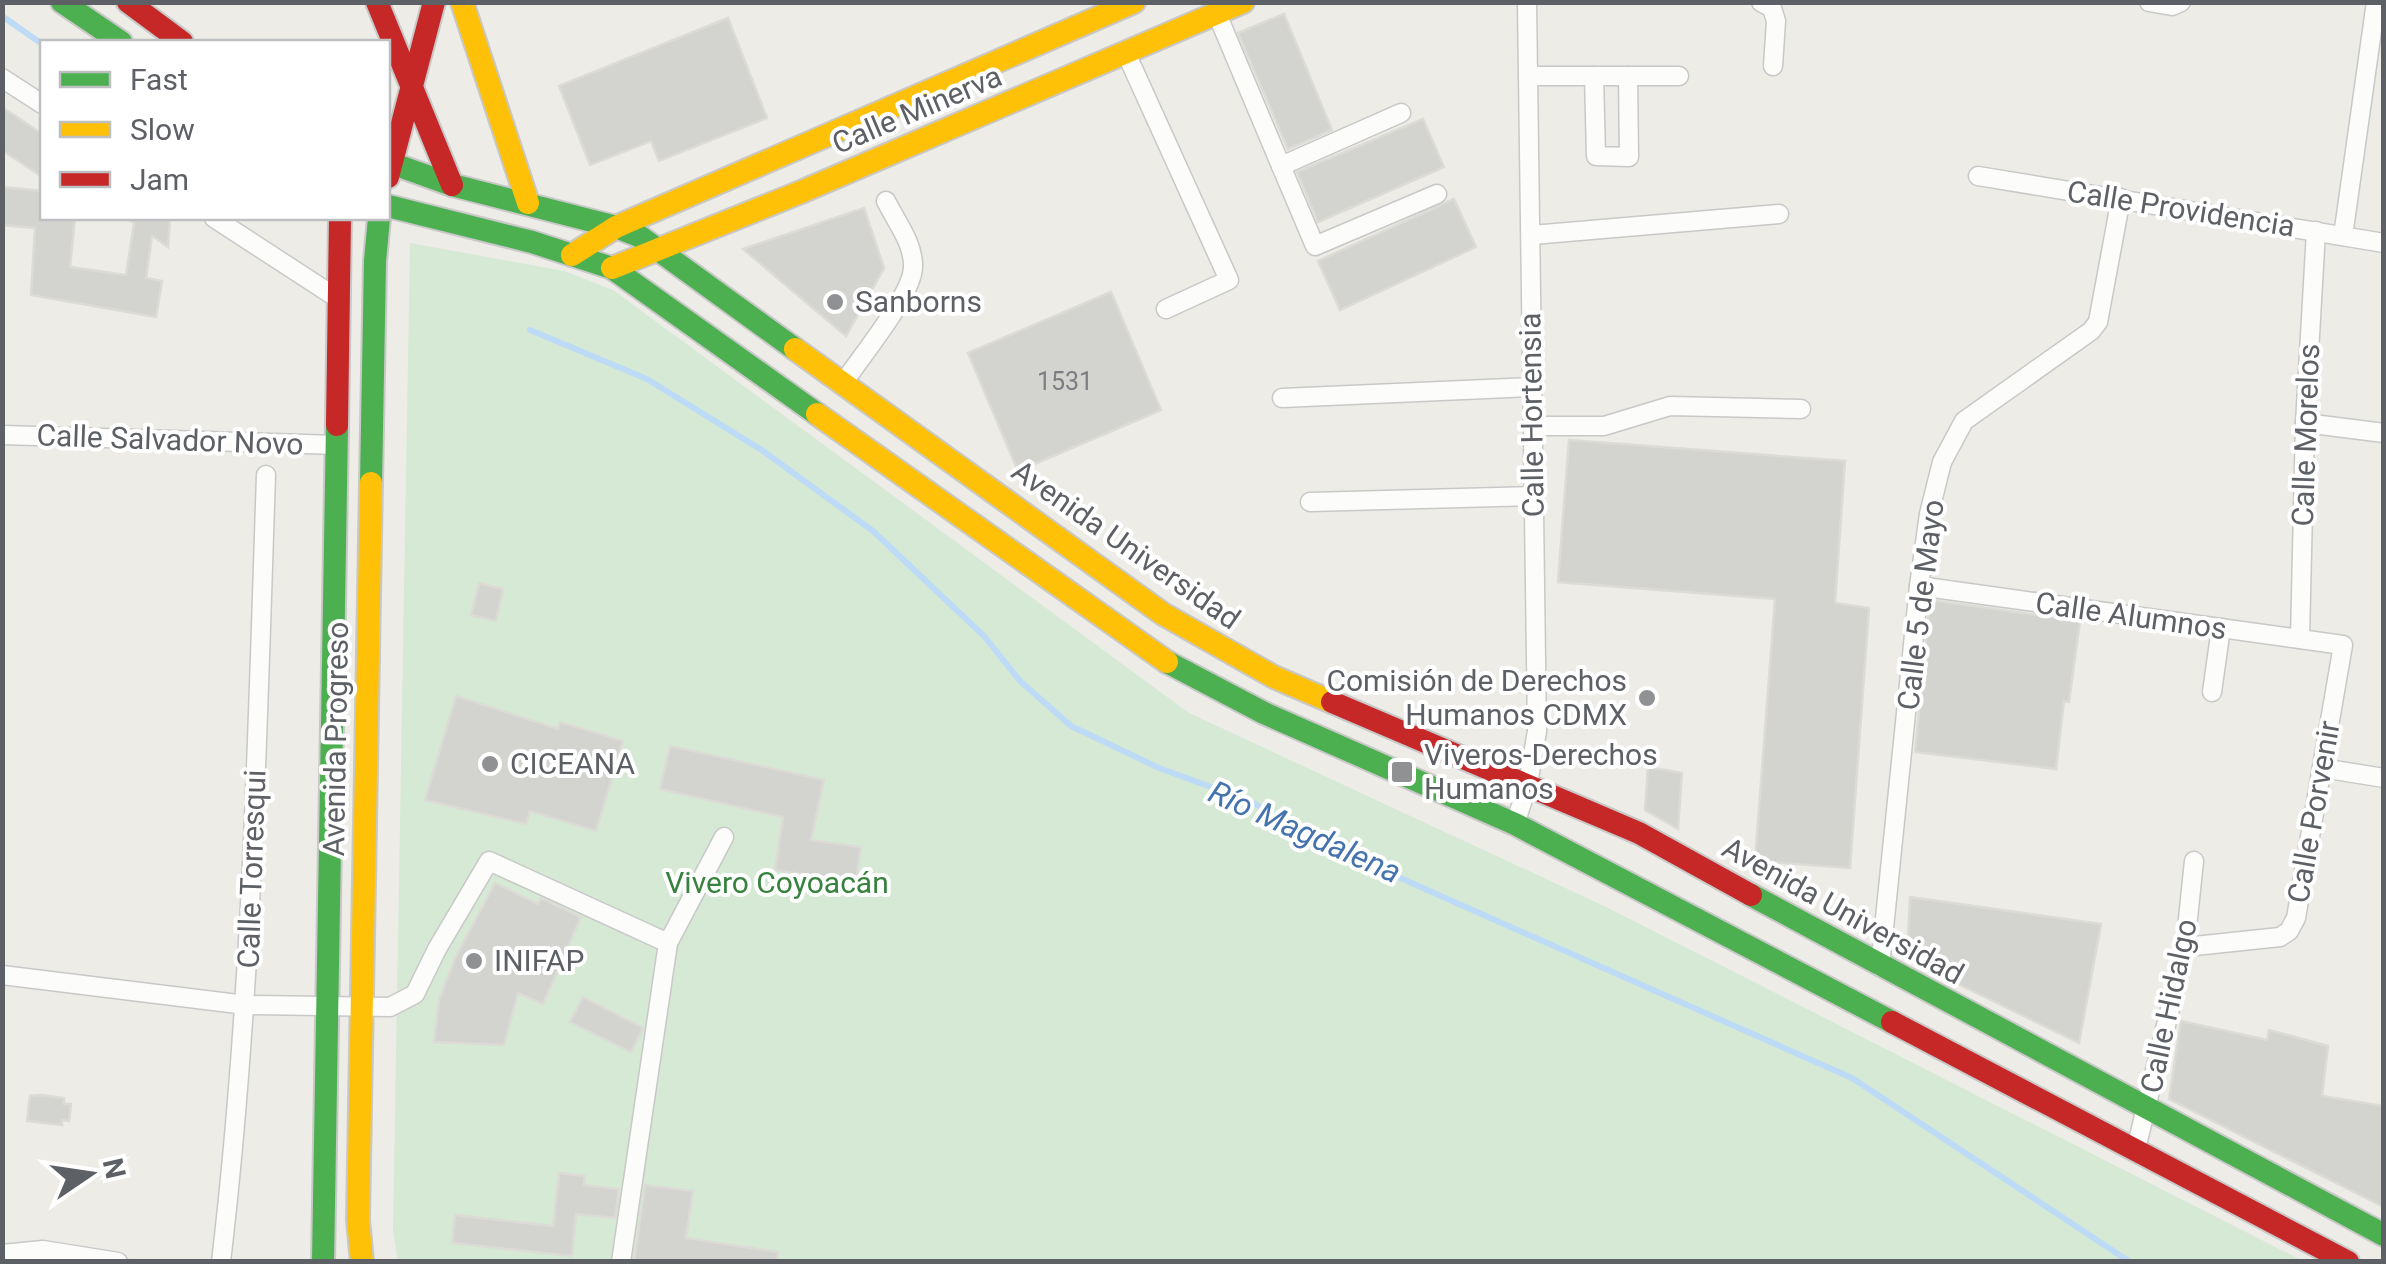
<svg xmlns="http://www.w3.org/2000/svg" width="2386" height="1264" font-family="Roboto,sans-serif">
<rect width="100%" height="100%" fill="#edece7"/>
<path fill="#d5e9d4" d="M410,243L564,271L613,290L1189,713L1606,907L2303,1261L398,1262L393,1231Z"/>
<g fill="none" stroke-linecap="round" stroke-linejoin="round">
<g stroke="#bddbf6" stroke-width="6">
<path d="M2,16L42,44"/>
<path d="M530,330L647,379L763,451L873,531L984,636L1020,681L1071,726L1159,768L1249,801L1389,873L1852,1078L2130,1262"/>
</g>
</g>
<g fill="#d3d3d0" stroke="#dcdbd6" stroke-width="2.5">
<path d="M1284,14L1332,130L1288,149L1238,33Z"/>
<path d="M728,18L767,118L659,161L651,141L590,165L559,86Z"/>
<path d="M2,107L42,134V177L2,150Z"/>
<path d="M1423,119L1444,167L1318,222L1297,172Z"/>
<path d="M2,187L42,191V218H75L70,267L126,275L134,223L126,218H170L168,247L152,236L146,278L162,281L156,317L31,295L35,228L2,225Z"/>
<path d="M1454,199L1476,247L1340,310L1318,261Z"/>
<path d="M864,208L884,268L846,336L743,249Z"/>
<path d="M1111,292L1161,410L1018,471L968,353Z"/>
<path d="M1569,440L1845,461L1835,603L1869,608L1850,868L1755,861L1775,599L1558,582Z"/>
<path d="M479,583L503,589L496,621L471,615Z"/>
<path d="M1930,600L2080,621L2069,702L2064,701L2056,769L1915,752Z"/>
<path d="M456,696L558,729L560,722L623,741L596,831L530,811L526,824L425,800Z"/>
<path d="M670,746L824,780L811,840L861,847L856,882L775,870L783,817L660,789Z"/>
<path d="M1648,767L1682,773L1678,829L1645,810Z"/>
<path d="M495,883L538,904L541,898L581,917L543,1004L518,993L504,1045L434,1042L439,1000L455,958Z"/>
<path d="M1910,897L2101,924L2079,1043L1907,959Z"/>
<path d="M583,997L643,1028L631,1052L570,1022Z"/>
<path d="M2181,1021L2267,1040L2269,1030L2328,1046L2322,1096L2384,1106V1207L2169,1099Z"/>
<path d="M41,1095L64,1098V1104H71L69,1121L62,1120V1125L27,1121L30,1096Z"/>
<path d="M559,1173L585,1176L584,1185L619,1189L615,1218L576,1214L572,1256L452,1243L455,1215L553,1226Z"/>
<path d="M645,1185L693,1191L686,1238L778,1252L777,1262H634Z"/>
</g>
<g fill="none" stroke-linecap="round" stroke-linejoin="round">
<g stroke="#c8c8c8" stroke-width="21">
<g id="street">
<path d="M1761,2L1772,8L1776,21L1773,66"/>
<path d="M2149,2L2172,6L2181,2"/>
<path d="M1217,14L1281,166L1401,113"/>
<path d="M1126,53L1229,280L1166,309"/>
<path d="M1528,76H1679"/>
<path d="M1594,76L1596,156L1629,157L1628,76"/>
<path d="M2,78L42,104"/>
<path d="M1281,166L1315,246L1437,194"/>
<path d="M1978,176L2384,243"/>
<path d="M214,218L340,300"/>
<path d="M1532,235L1779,214"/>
<path d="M2343,236L2376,2"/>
<path d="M844,382C860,358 913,294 913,267C914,244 896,221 886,201"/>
<path d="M1282,398L1531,387"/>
<path d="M2305,423L2384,433"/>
<path d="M1532,426H1604L1670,406L1801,409"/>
<path d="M2,435L338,445"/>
<path d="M1310,502L1533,496"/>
<path d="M1919,586L2343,645L2296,918L2289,931L2280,937L2185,947"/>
<path d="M2300,639L2305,423L2316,231"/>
<path d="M2212,692L2221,628"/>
<path d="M2322,768L2384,778"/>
<path d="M1515,824L1528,784L1537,731L1527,2"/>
<path d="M1880,967L1919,586L1929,514L1942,462L1964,421L2091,331L2098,322L2121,198"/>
<path d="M2,975L246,1005L390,1007L415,994L437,949L489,861L668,943"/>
<path d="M2136,1149L2185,947L2194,861"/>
<path d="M2,1254L43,1250L118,1262"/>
<path d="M221,1262C252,1000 257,738 266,475"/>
<path d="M621,1262L668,943L724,837"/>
</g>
</g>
<g stroke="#c8c8c8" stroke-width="26">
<g id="fast">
<path d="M62,2L121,42"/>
<path d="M388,162L452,185L616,227L639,236L795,349"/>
<path d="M388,206L532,242L612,268L817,414"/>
<path d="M371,483L375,261L379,218"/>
<path d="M1167,662L1264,713L1515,824L1892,1022"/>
<path d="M1751,895L2384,1235"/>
<path d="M323,1262L337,425"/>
</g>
</g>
<g stroke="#c8c8c8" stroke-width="26">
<g id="slow">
<path d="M462,2L528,203"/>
<path d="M572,255L616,227L1134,2"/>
<path d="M612,268L801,192L1243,2"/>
<path d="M795,349L1163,614L1274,677L1332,702"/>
<path d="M817,414L1167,662"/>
<path d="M362,1262L358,1220L371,483"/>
</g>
</g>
<g stroke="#c8c8c8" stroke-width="26">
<g id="jam">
<path d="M128,2L182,42"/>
<path d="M377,2L452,185"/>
<path d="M388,177L434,2"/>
<path d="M337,425L340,218"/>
<path d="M1332,702L1639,833L1751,895"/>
<path d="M1892,1022L2348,1262"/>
</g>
</g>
<use href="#street" stroke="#fcfcfb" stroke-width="18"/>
<use href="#fast" stroke="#4caf50" stroke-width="22"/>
<use href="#slow" stroke="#ffc107" stroke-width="22"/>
<use href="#jam" stroke="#c62828" stroke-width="22"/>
</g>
<g fill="#8f9192" stroke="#fff" stroke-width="4">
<circle cx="835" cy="302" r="10"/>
<circle cx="1647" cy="698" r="10"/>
<circle cx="490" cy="764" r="10"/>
<rect x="1390" y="760" width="24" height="24" rx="5"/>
<circle cx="474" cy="961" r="10"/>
</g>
<g text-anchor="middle" stroke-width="8" stroke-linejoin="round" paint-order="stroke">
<g font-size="25" fill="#7c7e81">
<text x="1065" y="390">1531</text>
</g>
<g font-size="30" fill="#5d6065" stroke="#fff">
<text transform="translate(917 110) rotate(-23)" y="10">Calle Minerva</text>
<text transform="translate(2181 209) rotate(9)" y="10">Calle Providencia</text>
<text transform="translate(1532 415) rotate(-91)" y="10">Calle Hortensia</text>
<text transform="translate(2306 435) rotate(-88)" y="10">Calle Morelos</text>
<text transform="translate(170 440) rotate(2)" y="10">Calle Salvador Novo</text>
<text transform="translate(1126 545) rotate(35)" y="10">Avenida Universidad</text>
<text transform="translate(1921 605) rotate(-83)" y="10">Calle 5 de Mayo</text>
<text transform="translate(2131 616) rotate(8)" y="10">Calle Alumnos</text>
<text transform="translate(336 739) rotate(-89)" y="10">Avenida Progreso</text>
<text transform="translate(2314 812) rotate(-80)" y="10">Calle Porvenir</text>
<text transform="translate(252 869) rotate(-88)" y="10">Calle Torresqui</text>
<text transform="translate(1843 911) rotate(29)" y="10">Avenida Universidad</text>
<text transform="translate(2169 1006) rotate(-78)" y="10">Calle Hidalgo</text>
</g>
<g font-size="30" fill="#5d6065" stroke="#fff" text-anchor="start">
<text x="855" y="312">Sanborns</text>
<text x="1627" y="691" text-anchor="end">Comisión de Derechos<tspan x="1627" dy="34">Humanos CDMX</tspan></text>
<text x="1424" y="765">Viveros-Derechos<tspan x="1424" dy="34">Humanos</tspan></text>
<text x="510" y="774">CICEANA</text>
<text x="494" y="971">INIFAP</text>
</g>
<g font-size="30" fill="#37823e" stroke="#fff">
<text x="777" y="893">Vivero Coyoacán</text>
</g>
<g font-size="32" font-style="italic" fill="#4473ae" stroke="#fff">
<text transform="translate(1305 832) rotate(24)" y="11">Río Magdalena</text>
</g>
</g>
<rect width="2386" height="1264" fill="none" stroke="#5d6065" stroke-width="10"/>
<rect x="40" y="40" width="350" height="180" fill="#ffffff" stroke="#bebfc1" stroke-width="2.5"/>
<rect x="60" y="72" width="50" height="15" fill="#4caf50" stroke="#bebfc1" stroke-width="2.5"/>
<text x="130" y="90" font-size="30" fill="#5d6065">Fast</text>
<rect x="60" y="122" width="50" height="15" fill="#ffc107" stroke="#bebfc1" stroke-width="2.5"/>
<text x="130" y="140" font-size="30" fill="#5d6065">Slow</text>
<rect x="60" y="172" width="50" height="15" fill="#c62828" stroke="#bebfc1" stroke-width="2.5"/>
<text x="130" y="190" font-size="30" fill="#5d6065">Jam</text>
<g transform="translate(90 1174) rotate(77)" stroke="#ffffff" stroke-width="8" paint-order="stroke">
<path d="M0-8L18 38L0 25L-18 38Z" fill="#5d6065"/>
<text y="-15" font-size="28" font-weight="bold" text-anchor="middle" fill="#5d6065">N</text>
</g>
</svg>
